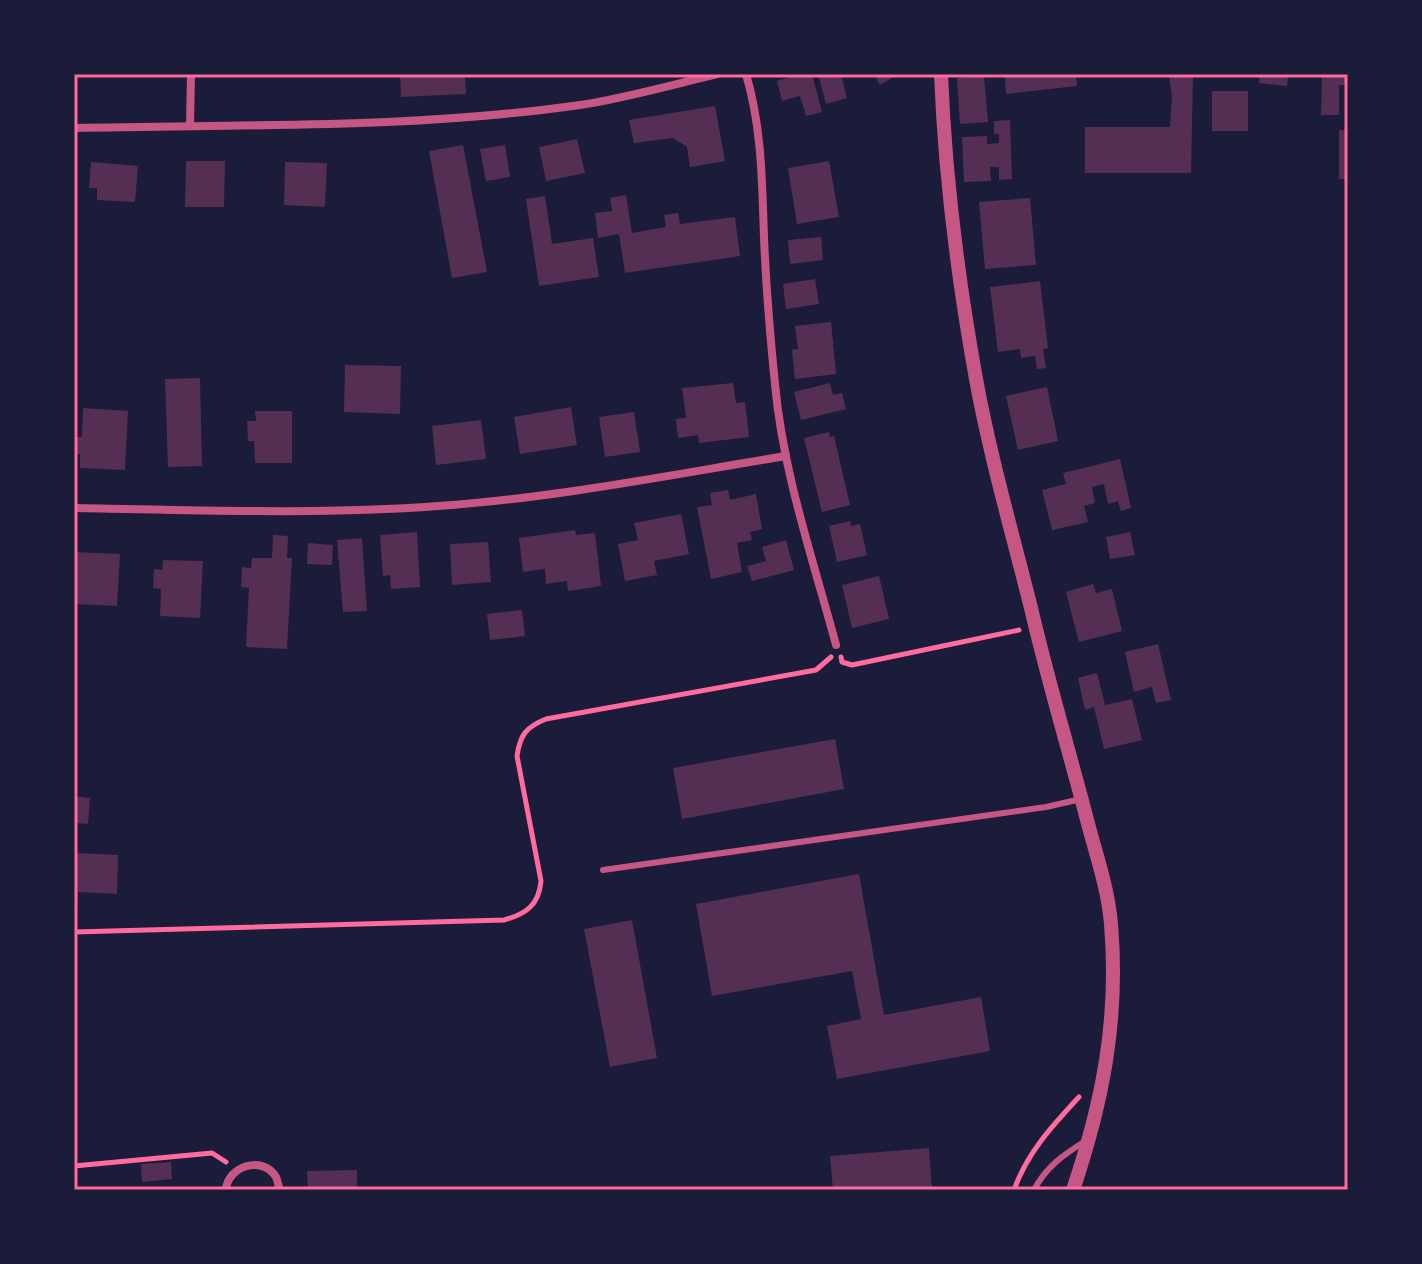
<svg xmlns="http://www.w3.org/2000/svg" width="1422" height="1264" font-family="'Roboto Serif',serif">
<rect width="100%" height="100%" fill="#1b1b3a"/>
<g fill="#542f53">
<path d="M400,74H465L466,94L401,97Z"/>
<path d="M801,74H812L822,112L806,116L800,96L782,101L777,81Z"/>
<path d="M818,74H841L847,98L826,104Z"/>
<path d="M874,74H899L880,85Z"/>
<path d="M1005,74H1076L1077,86L1006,94Z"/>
<path d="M1169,74H1193L1191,173H1085V127H1170L1172,97Z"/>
<path d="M1260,74H1288L1287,86L1259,83Z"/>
<path d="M1322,74H1348V85H1339V115H1321Z"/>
<path d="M984,76L988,122L960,124L957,78Z"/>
<rect x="1212" y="91" width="36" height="40"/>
<path d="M715,106L725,161L690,167L687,147L673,138L634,143L629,120Z"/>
<path d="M1010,120L1012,179L999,180V167H990L991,181L964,182L962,137L987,136V144L999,143V134H994V121Z"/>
<rect x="1339" y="130" width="9" height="49"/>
<path d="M577,139L585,173L546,181L539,147Z"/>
<path d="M463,145L487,272L452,278L429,151Z"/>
<path d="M505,145L510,177L486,181L480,149Z"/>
<path d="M186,161H225L224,207H185Z"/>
<path d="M829,161L839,217L797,224L788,168Z"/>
<path d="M91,162L138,166L135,202L97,200V188H89Z"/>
<path d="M285,162L327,163L325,207L284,205Z"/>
<path d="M626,195L632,233L666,227L664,215L678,213L680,224L735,217L740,256L625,273L619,234L598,238L595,213L612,211L610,198Z"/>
<path d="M545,196L552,244L593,238L599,277L539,286L526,199Z"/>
<path d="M1030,198L1036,265L985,269L979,202Z"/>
<path d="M821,237L823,260L790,264L788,240Z"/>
<path d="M815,279L819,304L786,309L783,284Z"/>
<path d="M1040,281L1048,348L1043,349L1046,368L1037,369L1035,356L1021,358L1020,349L998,352L990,287Z"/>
<path d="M831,322L836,374L795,379L792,350L798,349L795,326Z"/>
<path d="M345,365L401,366L400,414L344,412Z"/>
<path d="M200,378L202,466L168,467L165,379Z"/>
<path d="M733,383L736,403L745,402L749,437L699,443L698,435L678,438L676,419L686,418L682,388Z"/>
<path d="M830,383L833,395L842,393L846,409L801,420L794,392Z"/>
<path d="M1047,387L1058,441L1018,450L1006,396Z"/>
<path d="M571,407L577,445L520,454L514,417Z"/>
<path d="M83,408L128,411L125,470L80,468V454H74V437H82Z"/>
<path d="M255,411H292V463H255L254,441H248L247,421H256Z"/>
<path d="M634,412L640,452L605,457L599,417Z"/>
<path d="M481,420L486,459L436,465L432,426Z"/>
<path d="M829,432L830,437L834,436L850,505L822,512L804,438Z"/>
<path d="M1120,459L1131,508L1121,511L1118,501L1108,504L1104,484L1092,487L1095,503L1084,506L1088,522L1052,530L1042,490L1066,484L1063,473Z"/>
<path d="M728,490L730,500L756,494L762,529L750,532L752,540L737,543L742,572L711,579L697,507L712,505L710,493Z"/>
<path d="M681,514L689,554L654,561L657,575L625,581L618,544L638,540L634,523Z"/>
<path d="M850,521L851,526L860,524L867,555L837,562L829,526Z"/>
<path d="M575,530L576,535L595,533L601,586L568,591L567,581L546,584L545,569L523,572L519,538Z"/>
<path d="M417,532L420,587L391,589L390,575L383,576L380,535Z"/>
<path d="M1130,532L1135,555L1110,559L1106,537Z"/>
<path d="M273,535L288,536L287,558H292L287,649L246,647L249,588L241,587L242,567L251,568L252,558H272Z"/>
<path d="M362,538L367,611L343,612L337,540Z"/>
<path d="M786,540L794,570L752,581L747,566L766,561L762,547Z"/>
<path d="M488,542L491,582L452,585L450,544Z"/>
<path d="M308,543L333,545L332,565L307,564Z"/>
<path d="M74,552L120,554L117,606L74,604Z"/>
<path d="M163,560L203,561L200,618L160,616L161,589L153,588L154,569L162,570Z"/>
<path d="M879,576L889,619L852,628L842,585Z"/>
<path d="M1093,584L1096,593L1112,589L1122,631L1079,642L1066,592Z"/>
<path d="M522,610L525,636L490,640L487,614Z"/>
<path d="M1158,644L1171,700L1156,703L1152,687L1134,692L1125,652Z"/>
<path d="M1097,673L1105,705L1132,699L1142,740L1104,749L1094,707L1085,710L1078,678Z"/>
<path d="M835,739L844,789L682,819L673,768Z"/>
<path d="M74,796L90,798L88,824L74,823Z"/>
<path d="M77,853L118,855L117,894L78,892L77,911L74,910Z"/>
<path d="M859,874L884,1015L981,997L990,1051L837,1079L827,1026L861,1019L852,971L712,996L696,904Z"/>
<path d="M632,920L657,1058L610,1067L584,929Z"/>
<path d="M929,1148L932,1190H833L830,1156Z"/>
<path d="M171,1162L172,1179L142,1182L141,1164Z"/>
<path d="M357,1170V1190H308L307,1171Z"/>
</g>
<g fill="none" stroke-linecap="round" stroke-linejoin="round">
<g stroke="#ff6b9d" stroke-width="5">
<path d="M841,657L842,662L852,665L1019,630"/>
<path d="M74,932L504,920C526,914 539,905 541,881L517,756C520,735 526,727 546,719L816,670L831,657"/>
<path d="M74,1166L212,1153L226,1162"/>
<path d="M1014,1190C1027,1153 1052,1126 1079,1097"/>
</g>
<g stroke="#c65784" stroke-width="6">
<path d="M603,870L1046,807L1081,799"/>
<path d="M1034,1190C1046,1167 1063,1155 1084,1142"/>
</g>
<g stroke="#c65784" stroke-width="8">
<path d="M746,74C762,128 762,182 764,237C766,286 770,335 775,384C783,473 813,559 836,645"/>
<path d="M190,126L191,74"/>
<path d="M74,128C243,124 412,129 580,105C626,98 671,85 717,74"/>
<path d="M74,508C195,510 317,515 438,506C554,498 670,475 786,456"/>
<path d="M226,1190C227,1167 262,1154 276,1177C278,1181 278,1186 280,1190"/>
</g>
<path stroke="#c65784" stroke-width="14" d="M941,74C945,176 958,279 976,379C990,456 1012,532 1031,608C1047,677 1067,744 1085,812C1094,849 1108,886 1111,924C1119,1018 1103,1101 1073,1190"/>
</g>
<rect width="1422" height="1264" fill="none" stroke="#1b1b3a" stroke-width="152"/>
<rect x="76" y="76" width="1270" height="1112" fill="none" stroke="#ff6b9d" stroke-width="3"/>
</svg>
